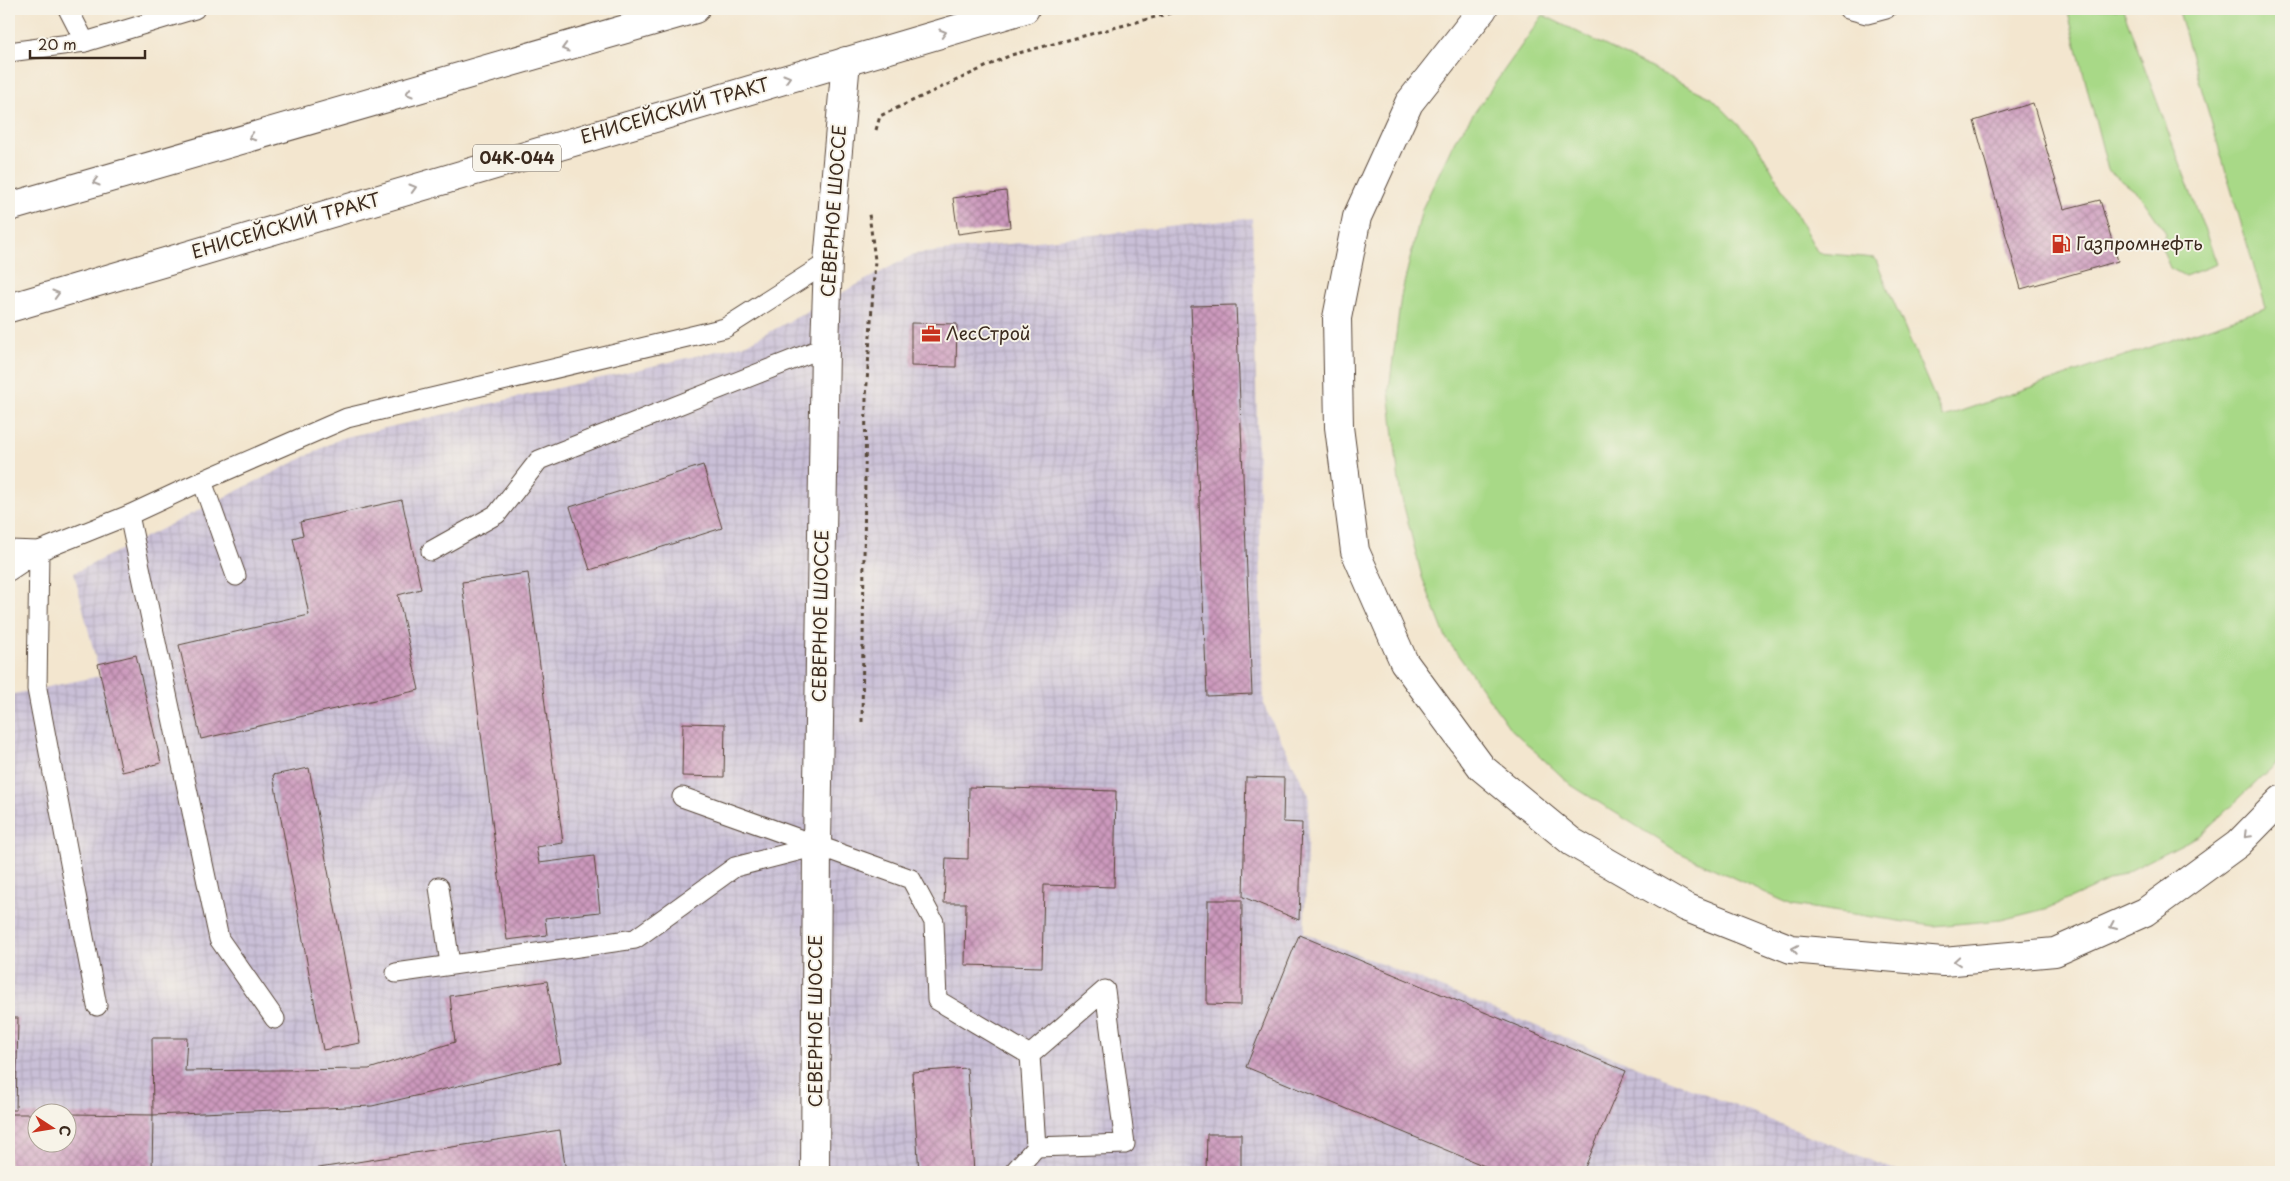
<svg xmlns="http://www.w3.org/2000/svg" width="2290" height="1181" font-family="'Playpen Sans',sans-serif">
<defs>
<pattern id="industrial-grid" width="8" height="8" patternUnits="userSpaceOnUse" patternTransform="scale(1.25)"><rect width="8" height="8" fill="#c9bfd7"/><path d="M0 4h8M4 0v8" fill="none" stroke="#aea4b8"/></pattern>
<pattern id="building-cross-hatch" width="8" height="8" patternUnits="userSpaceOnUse" patternTransform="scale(1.25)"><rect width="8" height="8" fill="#cc99bd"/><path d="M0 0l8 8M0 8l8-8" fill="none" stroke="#a77d99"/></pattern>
</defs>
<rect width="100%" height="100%" fill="#f7f3e8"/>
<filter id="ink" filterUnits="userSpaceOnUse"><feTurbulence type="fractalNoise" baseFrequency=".02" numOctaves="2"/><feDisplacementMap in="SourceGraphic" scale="10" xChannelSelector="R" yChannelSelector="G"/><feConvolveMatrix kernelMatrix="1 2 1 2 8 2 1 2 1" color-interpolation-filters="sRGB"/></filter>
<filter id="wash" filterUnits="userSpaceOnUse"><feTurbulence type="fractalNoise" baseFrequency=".0096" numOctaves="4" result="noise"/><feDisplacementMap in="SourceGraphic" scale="20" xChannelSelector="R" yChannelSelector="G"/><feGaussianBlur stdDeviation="1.12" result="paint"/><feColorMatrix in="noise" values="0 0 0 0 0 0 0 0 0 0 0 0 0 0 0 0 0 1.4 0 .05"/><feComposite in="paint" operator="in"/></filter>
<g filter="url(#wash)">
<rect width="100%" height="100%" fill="#f3e6cf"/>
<path fill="url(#industrial-grid)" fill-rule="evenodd" d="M1252,218L1264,706L1309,795L1304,933L1900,1172H9V695L100,676L74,573L342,438L747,344L914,254ZM38,1114H68V1144H38Z"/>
<g fill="#a8d987" stroke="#728252">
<path d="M2067,9H2123L2217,264L2185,276L2170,268L2162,249L2166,233L2139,194L2108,170Z"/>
<path d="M2178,9H2281V755L2276,764L2200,835L2115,878L2049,908L2001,920L1933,926L1792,905L1678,852L1571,785L1509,727L1446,638L1422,577L1400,491L1389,390L1401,296L1422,209L1455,140L1543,15L1712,98L1757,144L1818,253L1875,258L1943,417L2266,308Z"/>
</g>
<g id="blocks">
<g fill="url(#building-cross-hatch)">
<path d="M2033,103L2064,209L2100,200L2118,261L2021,289L1974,121Z"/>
<path d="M1006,191L1010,227L958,234L953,198Z"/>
<path d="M1236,305L1252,694L1207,696L1191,306Z"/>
<path d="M911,323L957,324L956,367L911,366Z"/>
<path d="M703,465L722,528L590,570L570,507Z"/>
<path d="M402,500L421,589L398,595L419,690L201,739L179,645L309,615L293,538L303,535L300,522Z"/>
<path d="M528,573L563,843L536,847L539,863L594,856L600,912L545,918L547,935L507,940L462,582Z"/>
<path d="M136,655L161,763L122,772L98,664Z"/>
<path d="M683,723L725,724L724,777L682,776Z"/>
<path d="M309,768L360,1043L323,1050L273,775Z"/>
<path d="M1246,777L1284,778L1283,822L1302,823L1299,920L1243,897Z"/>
<path d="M969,787L1116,791L1114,887L1044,885L1042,967L965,965L966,903H944L946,858L968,859Z"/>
<path d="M1208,900H1242L1241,1005L1207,1004Z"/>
<path d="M1299,935L1626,1071L1583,1172H1499L1246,1067Z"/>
<path d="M547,981L561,1062L372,1106L153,1115L152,1038H187L185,1071L369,1069L455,1042L450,996Z"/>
<path d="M9,1018H18L16,1110H9Z"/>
<path d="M967,1068L974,1172H919L912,1072Z"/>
<path d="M9,1114H38V1144H68V1114L153,1115L152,1172H9Z"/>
<path d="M560,1130L566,1172H300V1171Z"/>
<path d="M1207,1134H1241V1172H1206Z"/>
</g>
</g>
</g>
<g filter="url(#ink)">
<use href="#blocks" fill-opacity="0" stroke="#574639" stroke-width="1"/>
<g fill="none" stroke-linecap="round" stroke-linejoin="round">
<g stroke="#574639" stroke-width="21">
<g id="lane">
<path d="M68,9L85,42L195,9"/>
<path d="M1848,9L1867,14L1886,9"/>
<path d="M9,52L85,42"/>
<path d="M202,481L236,576"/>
<path d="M129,515L219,939L275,1019"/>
<path d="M9,550L39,551L129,515L202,481L347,418L725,328L828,262"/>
<path d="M39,551L37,689L97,1006"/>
<path d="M431,551L497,514L539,460L825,347"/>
<path d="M9,571L39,551"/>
<path d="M682,797L911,879L934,922L937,1000L1030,1055L1105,990L1125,1144L1036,1147L1030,1055"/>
<path d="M439,887L450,964"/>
<path d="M396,973L635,939L735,867L817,846"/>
<path d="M1014,1172L1036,1147"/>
</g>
</g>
<g stroke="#574639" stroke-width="30">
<path id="street" d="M815,1172L817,846L825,347L828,262L846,61"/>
</g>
<g stroke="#574639" stroke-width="30">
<g id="primary">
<path d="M1483,9L1409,103L1357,217L1337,318L1339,427L1355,551L1404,662L1482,768L1572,842L1685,907L1791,949L1943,962L2055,952L2145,912L2238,844L2281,800"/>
<path d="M9,207L695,9"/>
<path d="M9,308L1025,9"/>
</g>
</g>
<g stroke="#574639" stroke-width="3" stroke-dasharray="4 4" stroke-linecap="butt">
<path d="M876,130L880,116L1011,55L1186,9"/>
<path d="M862,722L866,398L875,260L869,214"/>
</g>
<use href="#lane" stroke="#fff" stroke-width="19"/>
<use href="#street" stroke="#fff" stroke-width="28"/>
<use href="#primary" stroke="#fff" stroke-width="28"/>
</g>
<defs><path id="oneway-chevron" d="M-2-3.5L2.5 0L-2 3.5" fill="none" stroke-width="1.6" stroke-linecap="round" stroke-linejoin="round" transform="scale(1.25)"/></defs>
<g stroke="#a79f9a">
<use href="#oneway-chevron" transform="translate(943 33) rotate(-16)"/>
<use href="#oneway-chevron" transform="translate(565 48) rotate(164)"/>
<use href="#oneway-chevron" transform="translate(787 78) rotate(-16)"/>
<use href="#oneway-chevron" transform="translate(409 93) rotate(164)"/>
<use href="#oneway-chevron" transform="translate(252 137) rotate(164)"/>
<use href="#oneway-chevron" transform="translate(96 182) rotate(164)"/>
<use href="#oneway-chevron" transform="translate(413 188) rotate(-16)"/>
<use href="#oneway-chevron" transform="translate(56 294) rotate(-16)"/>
<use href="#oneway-chevron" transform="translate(2247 835) rotate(135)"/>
<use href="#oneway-chevron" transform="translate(2113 926) rotate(156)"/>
<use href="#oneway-chevron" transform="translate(1795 949) rotate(-170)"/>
<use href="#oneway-chevron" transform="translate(1957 961) rotate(175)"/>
</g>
</g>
<defs>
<g id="fuel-bare" transform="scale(1.5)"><path d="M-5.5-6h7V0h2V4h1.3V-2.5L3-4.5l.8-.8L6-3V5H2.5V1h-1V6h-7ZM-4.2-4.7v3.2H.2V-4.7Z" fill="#c8321e" stroke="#f7f3e8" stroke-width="2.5" paint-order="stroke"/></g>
<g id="office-bare" transform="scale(1.5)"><path d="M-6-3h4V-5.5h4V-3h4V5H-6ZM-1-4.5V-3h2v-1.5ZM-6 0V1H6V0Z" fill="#c8321e" stroke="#f7f3e8" stroke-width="2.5" paint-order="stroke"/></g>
</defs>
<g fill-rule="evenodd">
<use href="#fuel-bare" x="2061" y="244"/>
<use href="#office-bare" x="931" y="334"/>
</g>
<g text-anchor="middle" stroke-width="4" stroke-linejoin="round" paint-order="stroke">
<rect fill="#f7f3e8" stroke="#73665b" stroke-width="1" x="473" y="144.5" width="88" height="27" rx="4"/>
<g font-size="16" font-weight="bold" fill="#3b2a1e">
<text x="517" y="164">04К-044</text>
</g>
<g font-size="18" fill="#3b2a1e" stroke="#f7f3e8">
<text transform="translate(675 111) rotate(-16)" y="6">ЕНИСЕЙСКИЙ ТРАКТ</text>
<text transform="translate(834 211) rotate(-86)" y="6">СЕВЕРНОЕ ШОССЕ</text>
<text transform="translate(286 226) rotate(-16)" y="6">ЕНИСЕЙСКИЙ ТРАКТ</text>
<text transform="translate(821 616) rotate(-89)" y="6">СЕВЕРНОЕ ШОССЕ</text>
<text transform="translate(816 1021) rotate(-90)" y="6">СЕВЕРНОЕ ШОССЕ</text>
</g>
<g font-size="18" fill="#3b2a1e" stroke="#f7f3e8" text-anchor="start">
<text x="2076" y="250">Газпромнефть</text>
<text x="946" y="340">ЛесСтрой</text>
</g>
</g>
<rect width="2290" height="1181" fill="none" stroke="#f7f3e8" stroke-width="30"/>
<g transform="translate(52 1128) rotate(102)"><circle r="24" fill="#f7f3e8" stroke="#aca397"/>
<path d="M0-4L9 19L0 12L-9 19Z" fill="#c8321e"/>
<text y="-8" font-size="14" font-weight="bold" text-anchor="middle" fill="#3b2a1e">С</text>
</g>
<path d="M30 50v8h115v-8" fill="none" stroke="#3b2a1e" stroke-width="2.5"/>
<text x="38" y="50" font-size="15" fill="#3b2a1e" stroke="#f7f3e8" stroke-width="4" paint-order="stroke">20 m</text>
</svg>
